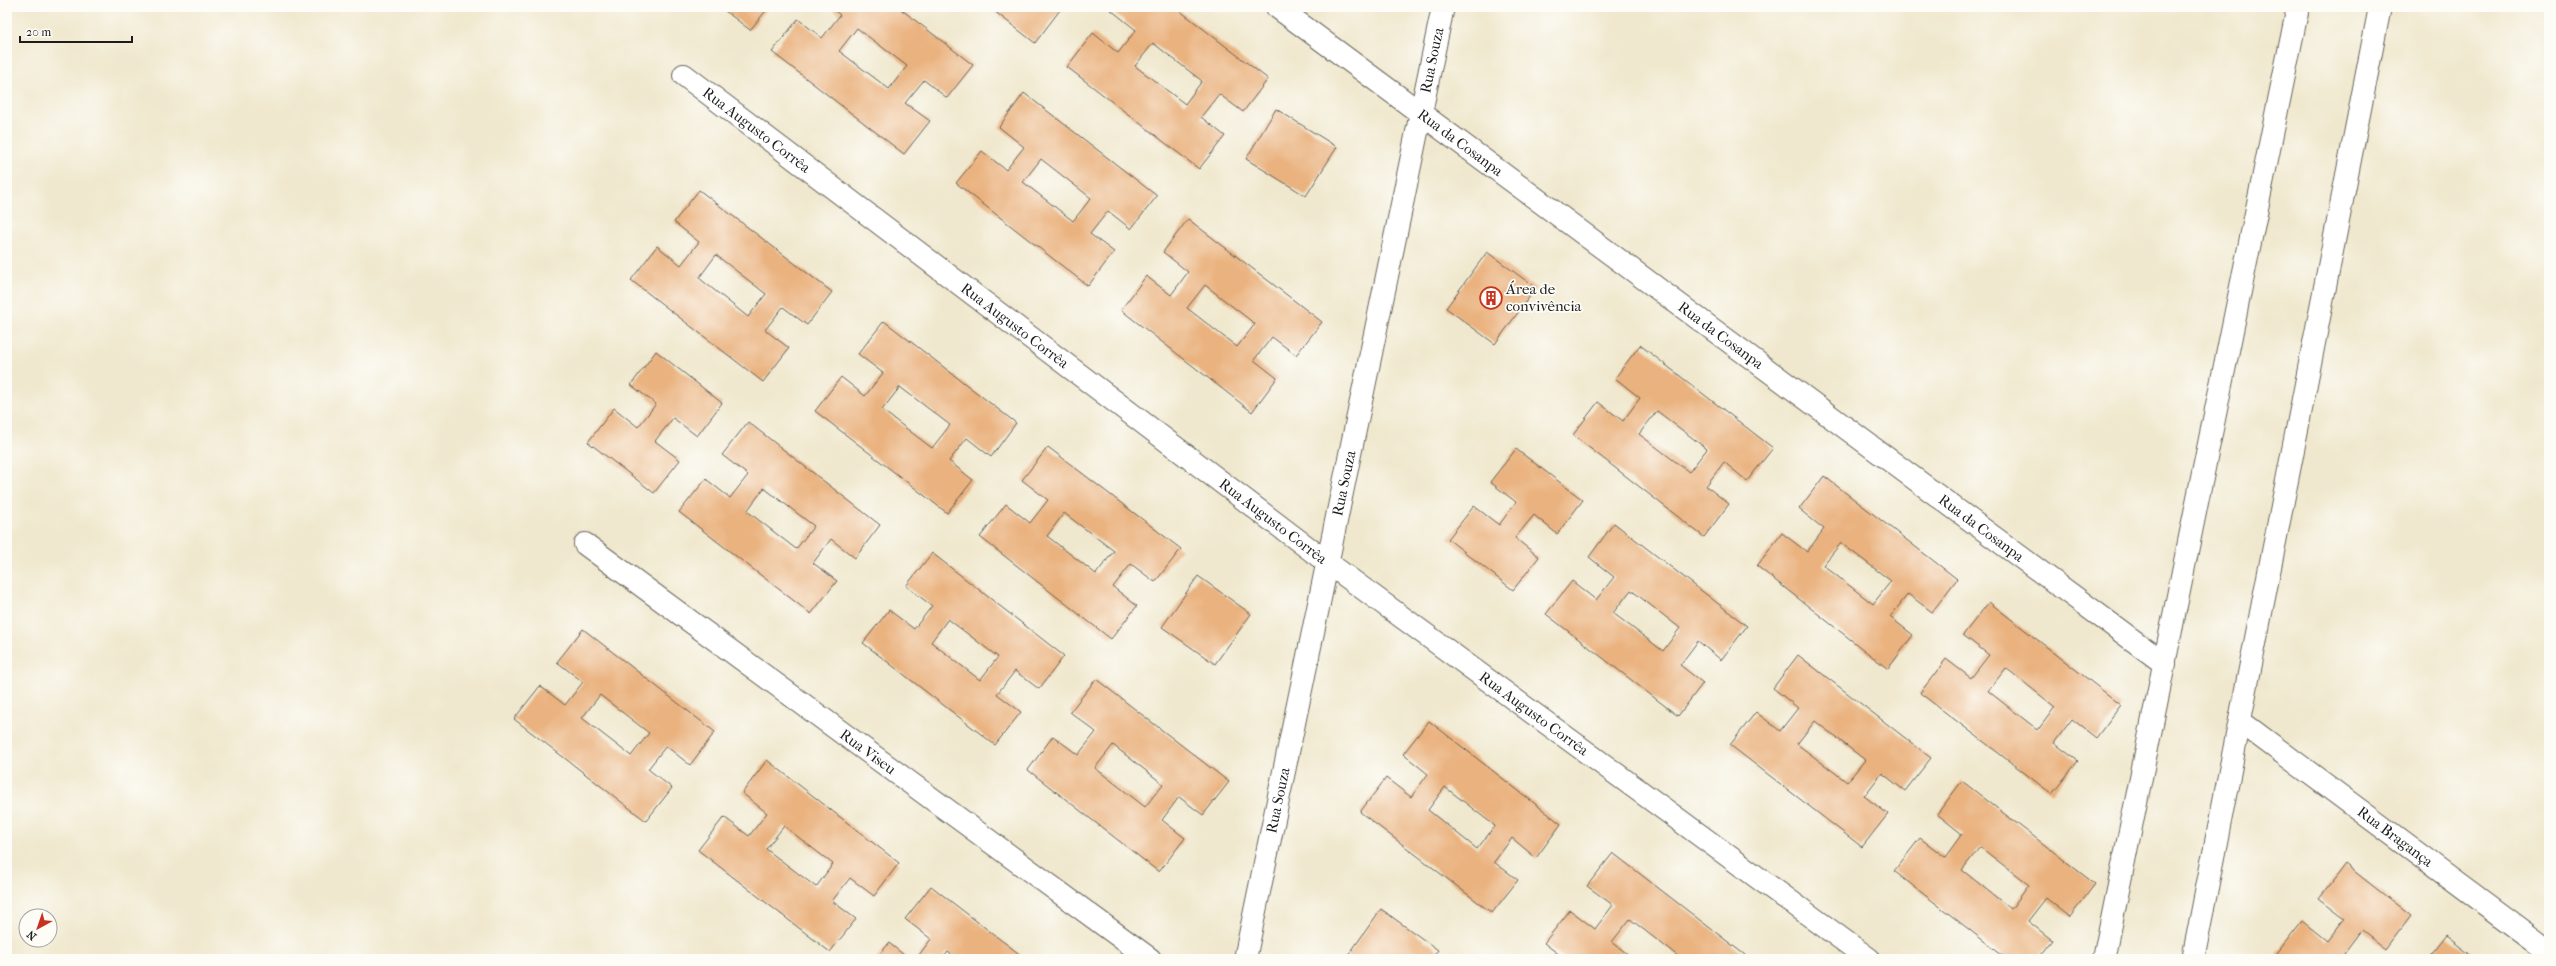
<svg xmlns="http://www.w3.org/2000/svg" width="2556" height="966" font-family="'IM FELL French Canon',serif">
<rect width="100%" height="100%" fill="#fdfcf7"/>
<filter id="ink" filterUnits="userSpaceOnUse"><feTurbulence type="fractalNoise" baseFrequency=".025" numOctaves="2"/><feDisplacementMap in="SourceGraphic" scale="8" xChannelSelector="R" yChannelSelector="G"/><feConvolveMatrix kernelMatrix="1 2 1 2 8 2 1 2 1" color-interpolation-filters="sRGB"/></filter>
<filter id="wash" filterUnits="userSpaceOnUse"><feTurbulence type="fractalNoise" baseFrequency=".012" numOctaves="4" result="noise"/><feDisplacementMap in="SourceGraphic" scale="16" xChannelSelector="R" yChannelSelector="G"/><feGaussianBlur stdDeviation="0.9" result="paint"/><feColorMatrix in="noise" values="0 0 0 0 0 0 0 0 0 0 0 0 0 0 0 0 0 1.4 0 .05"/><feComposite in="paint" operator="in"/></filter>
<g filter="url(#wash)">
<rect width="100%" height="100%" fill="#f0e8ce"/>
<g id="blocks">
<g fill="#eab27f" fill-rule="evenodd">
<path d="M720,7H769L750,30Z"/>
<path d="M830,7H898L973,65L947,98L924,80L905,103L930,121L904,154L772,52L798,19L822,38L840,15ZM857,28L907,66L889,89L839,51Z"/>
<path d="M989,7H1057L1060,10L1035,43Z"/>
<path d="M1113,7H1175L1268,79L1243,112L1219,94L1201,117L1225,136L1199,169L1067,67L1093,33L1118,53L1136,30L1111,10ZM1153,43L1202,81L1185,104L1135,66Z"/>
<path d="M1024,93L1157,196L1131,229L1108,211L1090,234L1114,252L1088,286L956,183L982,151L1006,170L1024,147L999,127ZM1041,159L1091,198L1073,221L1023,182Z"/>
<path d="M1276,109L1337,147L1306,196L1246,159Z"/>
<path d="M699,190L832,292L807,325L783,307L765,330L789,348L763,382L631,280L657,246L681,265L699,242L674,222ZM716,255L766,294L748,317L699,278Z"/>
<path d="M1188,219L1322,322L1296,355L1272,337L1254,360L1277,378L1252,412L1121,310L1146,276L1171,295L1188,272L1163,252ZM1205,285L1255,324L1237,347L1187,308Z"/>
<path d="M1487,252L1536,288L1495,344L1446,308Z"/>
<path d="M884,321L1016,423L991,457L967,438L949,461L973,480L947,513L815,411L841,377L865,396L883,373L858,354ZM900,387L950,425L932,448L882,410Z"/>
<path d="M1640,345L1773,448L1747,481L1724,462L1706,486L1729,504L1704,537L1573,435L1598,402L1623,421L1640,398L1615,378ZM1657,411L1707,449L1689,472L1639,434Z"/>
<path d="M656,351L722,403L697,436L673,418L655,441L680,460L654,493L588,442L614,408L638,427L656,404L631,385Z"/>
<path d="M748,422L880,525L855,558L831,539L813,563L837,581L811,614L679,512L706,479L730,498L748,475L722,455ZM764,488L814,526L796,549L747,511Z"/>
<path d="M1048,447L1181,549L1155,582L1131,564L1113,587L1137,606L1111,639L980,537L1006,504L1030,523L1048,500L1022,480ZM1064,513L1114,551L1096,574L1047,536Z"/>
<path d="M1516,449L1583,500L1557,534L1534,515L1515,538L1539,557L1513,590L1448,539L1474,506L1499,525L1516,502L1490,482Z"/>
<path d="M1824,476L1957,579L1932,612L1908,594L1890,617L1913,635L1888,669L1757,566L1782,533L1807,552L1824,529L1799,509ZM1841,543L1891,581L1873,604L1823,565Z"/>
<path d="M1614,523L1747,626L1721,660L1698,641L1680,665L1703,683L1678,716L1546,614L1572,581L1596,600L1614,577L1589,557ZM1631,590L1680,628L1663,651L1613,613Z"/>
<path d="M932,553L1064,656L1039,689L1015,671L997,694L1021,712L995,745L863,643L889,610L914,629L932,606L906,586ZM948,619L998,657L980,680L931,642Z"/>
<path d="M1198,576L1251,614L1215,664L1162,627Z"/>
<path d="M1989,602L2121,705L2096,738L2072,719L2054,743L2078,761L2052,794L1920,693L1946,659L1971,678L1989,655L1963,635ZM2006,668L2055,707L2038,730L1988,691Z"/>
<path d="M583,629L715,732L690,765L666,746L648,769L672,788L646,821L514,719L540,686L565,705L583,682L557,662ZM600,695L649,733L631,756L582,718Z"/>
<path d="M1798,655L1931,758L1905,791L1882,773L1864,796L1888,814L1862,847L1730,745L1756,712L1780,731L1798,708L1773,688ZM1815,721L1865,760L1847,782L1797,744Z"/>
<path d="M1096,679L1229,782L1203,815L1179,797L1162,820L1185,838L1159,872L1028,770L1053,736L1078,755L1096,732L1070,712ZM1113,745L1163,784L1145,807L1095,768Z"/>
<path d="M1429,721L1561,824L1536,858L1512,838L1494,862L1518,880L1492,913L1360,812L1386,778L1411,797L1428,774L1403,754ZM1445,787L1495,826L1477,849L1428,810Z"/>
<path d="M767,760L899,863L874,896L850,878L832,901L856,919L830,952L698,850L724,817L749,836L767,813L742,793ZM784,826L833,864L816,887L766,849Z"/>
<path d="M1962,781L2095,884L2070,917L2046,898L2028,921L2052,940L2037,959H2007L1894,871L1920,838L1945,857L1962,834L1937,814ZM1980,847L2029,885L2011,909L1962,870Z"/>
<path d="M1613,853L1745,955L1743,959H1678L1679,957L1630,919L1612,942L1634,959H1565L1544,943L1570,910L1595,929L1613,905L1587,886Z"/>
<path d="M2345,864L2411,916L2386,949L2362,930L2344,954L2351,959H2283L2276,954L2302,921L2327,941L2345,918L2319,898Z"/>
<path d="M931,886L997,937L1026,959H957L948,952L942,959H916L931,939L905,919Z"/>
<path d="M1381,909L1438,950L1432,959L1347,957Z"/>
<path d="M2446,936L2476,959H2428Z"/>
<path d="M889,943L909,959H876Z"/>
</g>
</g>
</g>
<g filter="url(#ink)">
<use href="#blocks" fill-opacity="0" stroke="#66635a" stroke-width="1"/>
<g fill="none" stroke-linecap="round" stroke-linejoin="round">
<g stroke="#66635a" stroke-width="24">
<g id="minor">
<path id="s1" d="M1277,7L2165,664"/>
<path id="s2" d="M684,75L1328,563L1869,959"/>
<path id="s3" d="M585,544L1150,959"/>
<path id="s4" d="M2241,722L2549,951"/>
<path id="s5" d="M1245,959L1443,7"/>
<path d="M2104,959L2298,7"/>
<path d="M2193,959L2380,7"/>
</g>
</g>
<use href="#minor" stroke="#fff" stroke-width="22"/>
</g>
</g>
<defs>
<g id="building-ring" transform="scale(1.15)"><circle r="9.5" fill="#fdfcf7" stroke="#c8321e" stroke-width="1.5"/><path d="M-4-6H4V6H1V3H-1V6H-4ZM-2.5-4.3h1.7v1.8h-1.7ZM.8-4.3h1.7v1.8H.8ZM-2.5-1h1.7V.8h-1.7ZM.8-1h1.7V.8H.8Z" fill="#c8321e"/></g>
</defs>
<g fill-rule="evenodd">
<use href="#building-ring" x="1491" y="298"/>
</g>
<g text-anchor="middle" stroke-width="3.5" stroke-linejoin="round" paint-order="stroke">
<g font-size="15" fill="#1c1c1c" stroke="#fdfcf7">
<text dy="5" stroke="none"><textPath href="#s5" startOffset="918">Rua Souza</textPath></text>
<text dy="5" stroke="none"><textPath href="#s2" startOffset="91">Rua Augusto Corrêa</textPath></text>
<text dy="5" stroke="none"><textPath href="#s1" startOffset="228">Rua da Cosanpa</textPath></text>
<text dy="5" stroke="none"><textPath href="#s2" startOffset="415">Rua Augusto Corrêa</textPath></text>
<text dy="5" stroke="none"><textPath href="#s1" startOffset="552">Rua da Cosanpa</textPath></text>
<text dy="5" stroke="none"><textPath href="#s5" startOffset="486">Rua Souza</textPath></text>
<text dy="5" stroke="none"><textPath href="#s2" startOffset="739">Rua Augusto Corrêa</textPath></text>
<text dy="5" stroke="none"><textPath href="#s1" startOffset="876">Rua da Cosanpa</textPath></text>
<text dy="5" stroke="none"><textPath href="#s2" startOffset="1063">Rua Augusto Corrêa</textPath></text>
<text dy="5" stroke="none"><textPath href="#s3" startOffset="351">Rua Viseu</textPath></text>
<text dy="5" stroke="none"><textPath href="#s5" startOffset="162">Rua Souza</textPath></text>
<text dy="5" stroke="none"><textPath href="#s4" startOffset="192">Rua Bragança</textPath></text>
</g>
<g font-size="15" fill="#1c1c1c" stroke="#fdfcf7" text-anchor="start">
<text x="1506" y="294">Área de<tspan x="1506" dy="17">convivência</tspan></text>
</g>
</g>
<rect width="2556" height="966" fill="none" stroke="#fdfcf7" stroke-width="24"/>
<g transform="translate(38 928) rotate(220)"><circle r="19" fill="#fdfcf7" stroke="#a3a29f"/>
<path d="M0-3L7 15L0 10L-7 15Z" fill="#c8321e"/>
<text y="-6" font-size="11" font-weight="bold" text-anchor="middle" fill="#1c1c1c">N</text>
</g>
<path d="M20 36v6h112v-6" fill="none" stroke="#1c1c1c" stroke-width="2"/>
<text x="26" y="36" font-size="12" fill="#1c1c1c" stroke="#fdfcf7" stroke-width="3" paint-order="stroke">20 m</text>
</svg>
